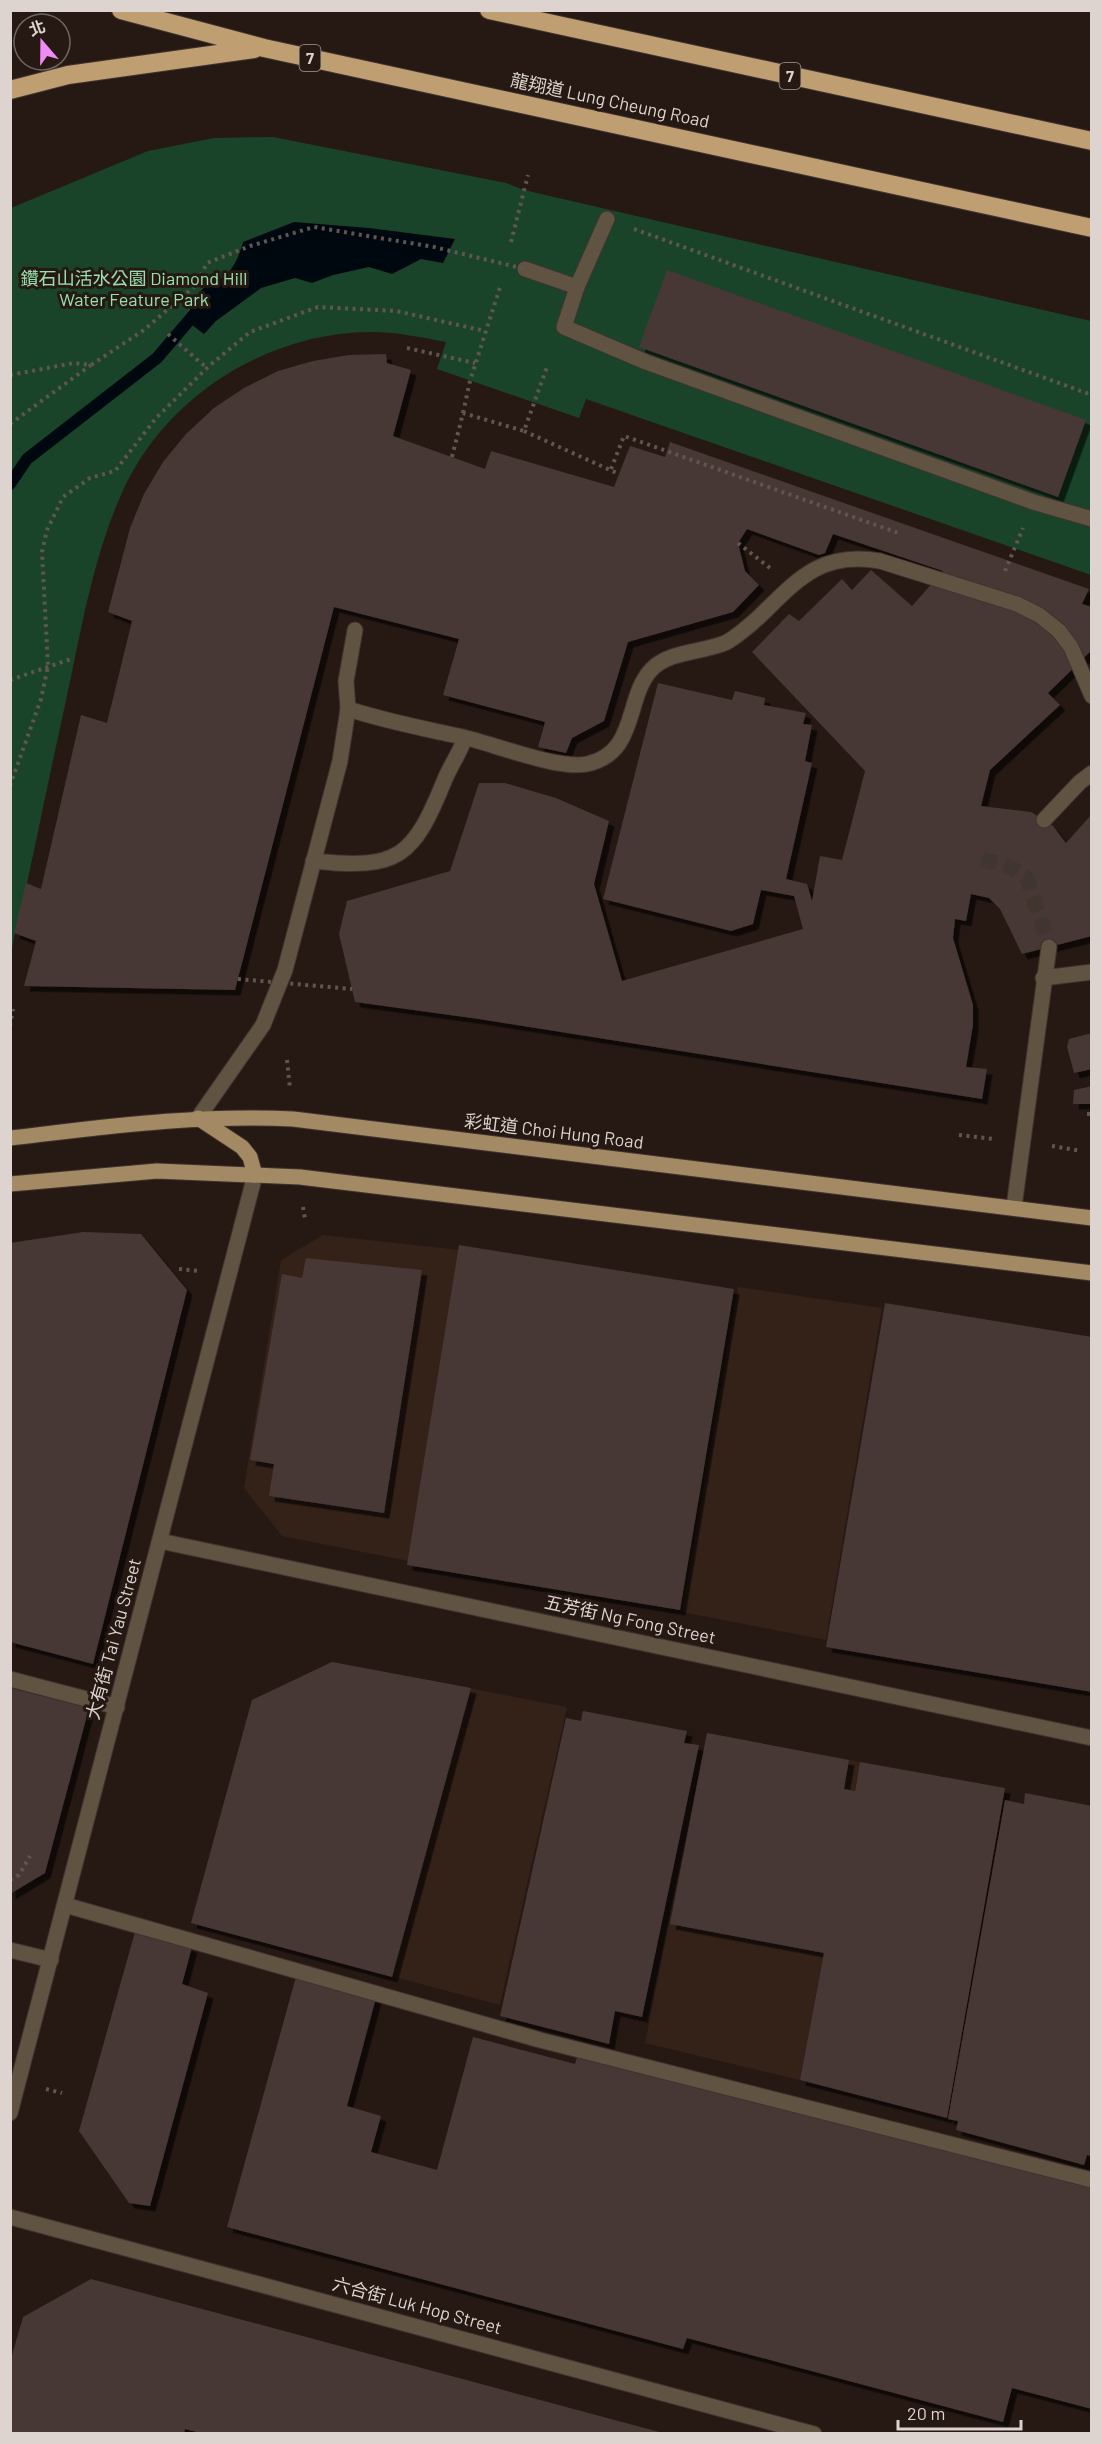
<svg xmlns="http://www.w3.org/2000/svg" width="1102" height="2444" font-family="Barlow,'Noto Sans TC',sans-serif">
<defs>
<filter id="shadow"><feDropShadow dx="5.5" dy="5.5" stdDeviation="0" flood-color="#0009"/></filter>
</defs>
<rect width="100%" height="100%" fill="#261914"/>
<g fill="#342118">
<path d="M323,1235L460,1250L409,1561L282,1536L244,1488L281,1260Z"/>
<path d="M738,1287L882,1308L826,1640L682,1612Z"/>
<path d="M332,1662L567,1707L500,2005L191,1923L252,1700Z"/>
<path d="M707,1733L860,1762L800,2080L645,2043Z"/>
</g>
<path fill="#194429" d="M273,137L506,183L524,190L1091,321V575L586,399L579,418L437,369L446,342C421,337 396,332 370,332C265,333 163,398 121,495C90,565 79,644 62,719C50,773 39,828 27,883C21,907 15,930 11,954V208L148,151L214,138Z"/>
<path fill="#00080f" d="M294,222L369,228L455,239L443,263L421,259L392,274L369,267L333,275L312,283L295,278L261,288L216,321L204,334L184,319L197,305L199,293L211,280L224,278C234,267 239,257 243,242Z"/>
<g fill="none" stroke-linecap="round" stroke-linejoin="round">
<path stroke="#00080f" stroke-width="12" d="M10,484L27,459L157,358L198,310"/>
</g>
<g fill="#473735" filter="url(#shadow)">
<path d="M667,270L1086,420L1058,497L639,347Z"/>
<path d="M386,354L387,363L411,370L393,436L485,469L491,451L614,487L630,446L665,457L670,442L1089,589L1082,604L1092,607V650L1048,693L1060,705L990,770L981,806L1031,812L1053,826L1066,843L1092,814V936L1022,954L1000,909L989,898L971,894L966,921L955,919L953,938L973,1005V1025L966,1067L987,1069L982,1099L479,1019L355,1002L339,934L347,901L450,871L479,783H505L556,798L609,821L594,884L622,981L803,929L794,896L761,890L753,924L731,931L603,899L658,683L732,700L735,691L765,698L764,705L806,713L803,724L812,725L805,761L812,763L786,879L807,884L812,901L820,856L842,860L865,771L752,652L789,614L799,621L842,579L852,590L871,570L912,606L943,571L833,534L825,553L819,555L747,529L738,543L745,571L759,585L733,612L628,642L604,721L572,738L566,753L538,747L545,722L443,695L459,639L334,607L235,990L24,986L36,941L14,933L26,883L41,889L81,715L107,723L132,621L108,612L130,528L144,494L163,462L186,434L214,408L244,388L278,371L313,361L349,355Z"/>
<path d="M1092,1033V1069L1074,1073L1067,1047L1069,1039Z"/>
<path d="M1092,1086V1104H1073L1074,1090Z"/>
<path d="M83,1232L141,1234L187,1290L93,1664L10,1642V1243Z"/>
<path d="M459,1245L734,1289L680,1610L407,1565Z"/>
<path d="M306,1258L422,1270L384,1513L269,1496L274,1464L250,1460L282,1274L302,1278Z"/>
<path d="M885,1303L1092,1337V1692L826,1647Z"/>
<path d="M332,1662L471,1688L392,1977L191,1923L252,1700Z"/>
<path d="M10,1688L89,1708L45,1873L10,1894Z"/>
<path d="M583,1711L687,1731L684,1743L699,1745L642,2017L615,2011L609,2044L500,2016L566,1718L581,1721Z"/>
<path d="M707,1733L849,1760L844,1789L855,1791L860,1762L1005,1788L947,2118L800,2080L824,1953L670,1924Z"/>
<path d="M1025,1793L1092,1806V2156L1087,2155L1084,2165L956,2130L958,2121L948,2119L1005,1800L1024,1804Z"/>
<path d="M135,1932L192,1947L182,1984L208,1993L150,2206L129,2203L79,2131Z"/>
<path d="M297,1973L377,1994L347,2106L381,2116L371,2152L437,2170L473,2037L575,2064L580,2048L1092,2185V2409L1012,2388L1003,2422L687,2338L683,2349L227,2227Z"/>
<path d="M91,2279L663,2433V2434H204L185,2429L184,2434H10V2362L23,2317Z"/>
</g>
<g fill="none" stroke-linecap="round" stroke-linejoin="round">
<path stroke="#413530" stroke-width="15" stroke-dasharray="15 8" stroke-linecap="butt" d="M982,859L1010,867L1027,878L1049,947"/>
<g stroke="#40332e" stroke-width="17">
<g id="minor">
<path d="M607,219L577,287L564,327L646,362L1033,502L1092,519"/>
<path d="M525,269L577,287"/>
<path d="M348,709C386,721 424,729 463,737C494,744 558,770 587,764C638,753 625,698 651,670C669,650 704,653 727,642C739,635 749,626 759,617C798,579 821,551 880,561L1017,604L1039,615L1059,631L1071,647L1092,696"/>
<path d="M1044,820L1080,782L1092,773"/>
<path d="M313,861C399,870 413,858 445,779C451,765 460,752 465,738"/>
<path d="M1043,978L1092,972"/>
<path d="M198,1118L263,1025L285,970L340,761L348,709L346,681L355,630"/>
<path d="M1014,1207L1049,947"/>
<path d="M160,1541L1092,1738"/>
<path d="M10,1679L117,1707"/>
<path d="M65,1905L540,2040L1092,2180"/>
<path d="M10,1950L51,1960"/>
<path d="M10,2113L255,1175"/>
<path d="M10,2217L814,2434"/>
</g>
</g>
<g stroke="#40332e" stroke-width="17">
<g id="major">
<path d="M198,1118L242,1147L250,1157L255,1175"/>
<path d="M10,1138C105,1127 198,1114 293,1119L1092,1218"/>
<path d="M10,1184L157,1171L300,1177L1092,1273"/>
</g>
</g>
<g stroke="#40332e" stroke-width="20">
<g id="highway">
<path d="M121,10L264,48L1092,228"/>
<path d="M489,10L1092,141"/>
<path d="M10,90L68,75L254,49"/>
</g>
</g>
<g stroke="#605550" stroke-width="4" stroke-dasharray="3 4.5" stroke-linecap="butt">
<path d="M634,229L1092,395"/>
<path d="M511,242L528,175"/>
<path d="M168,334L202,364L208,367"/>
<path d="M407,348L475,363"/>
<path d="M463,413L470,381L501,284"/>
<path d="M10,424L91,365"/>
<path d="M524,431L619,474"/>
<path d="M452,457L463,413L524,431L547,367"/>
<path d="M611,469L624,436L901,534"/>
<path d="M738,543L770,568"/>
<path d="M1005,571L1023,528"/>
<path d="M10,680L74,658"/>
<path d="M10,786L41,699L48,666L42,552L47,530L63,497L90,478L115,471L156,418L208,367L250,332L318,307L396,311L485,331"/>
<path d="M10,1026L13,1009"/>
<path d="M287,1060L290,1089"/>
<path d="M1087,1114H1092"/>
<path d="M959,1135L994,1139"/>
<path d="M1052,1146L1081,1151"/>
<path d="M303,1207L305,1219"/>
<path d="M179,1269L200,1271"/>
<path d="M10,1880L19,1875L30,1856"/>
<path d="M46,2089L62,2093"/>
</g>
<use href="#minor" stroke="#605341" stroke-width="15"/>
<use href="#major" stroke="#a48a64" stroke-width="15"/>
<use href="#highway" stroke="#bf9f71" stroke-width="18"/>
<g stroke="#605550" stroke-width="4" stroke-dasharray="3 4.5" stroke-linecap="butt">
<path d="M10,375L74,363L91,365L144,330L196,285L207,263L250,246L314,227L434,247L525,269"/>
<path d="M238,979L352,989"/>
</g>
</g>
<g text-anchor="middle" stroke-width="6" stroke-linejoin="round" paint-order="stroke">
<g fill="#261914" stroke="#a69c97" stroke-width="1.5">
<rect x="299.5" y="45" width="21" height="26" rx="4.5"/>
<rect x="779.5" y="63" width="21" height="26" rx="4.5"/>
</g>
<g font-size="16" font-weight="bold" fill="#ddd4cf">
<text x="310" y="64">7</text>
<text x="790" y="82">7</text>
</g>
<g font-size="18" fill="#ddd4cf" stroke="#261914">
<text transform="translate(610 101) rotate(12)" y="6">龍翔道 Lung Cheung Road</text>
<text transform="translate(554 1132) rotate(7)" y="6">彩虹道 Choi Hung Road</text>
<text transform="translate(630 1620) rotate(12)" y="6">五芳街 Ng Fong Street</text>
<text transform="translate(114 1639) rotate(-75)" y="6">大有街 Tai Yau Street</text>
<text transform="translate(417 2306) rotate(15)" y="6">六合街 Luk Hop Street</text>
</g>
<g font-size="18" fill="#98e1ae" stroke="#261914">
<text x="134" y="285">鑽石山活水公園 Diamond Hill<tspan x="134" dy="21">Water Feature Park</tspan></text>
</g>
</g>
<rect width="1102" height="2444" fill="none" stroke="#ddd4cf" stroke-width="24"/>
<g transform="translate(42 42) rotate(340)"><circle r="28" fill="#261914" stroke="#6f645f" stroke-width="1.5"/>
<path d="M0-4.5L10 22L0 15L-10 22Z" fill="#f08bf5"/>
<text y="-9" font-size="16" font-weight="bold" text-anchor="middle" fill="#ddd4cf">北</text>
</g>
<path d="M898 2420v9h123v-9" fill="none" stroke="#ddd4cf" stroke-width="3"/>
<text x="907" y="2420" font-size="18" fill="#ddd4cf" stroke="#261914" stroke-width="4.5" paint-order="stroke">20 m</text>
</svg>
